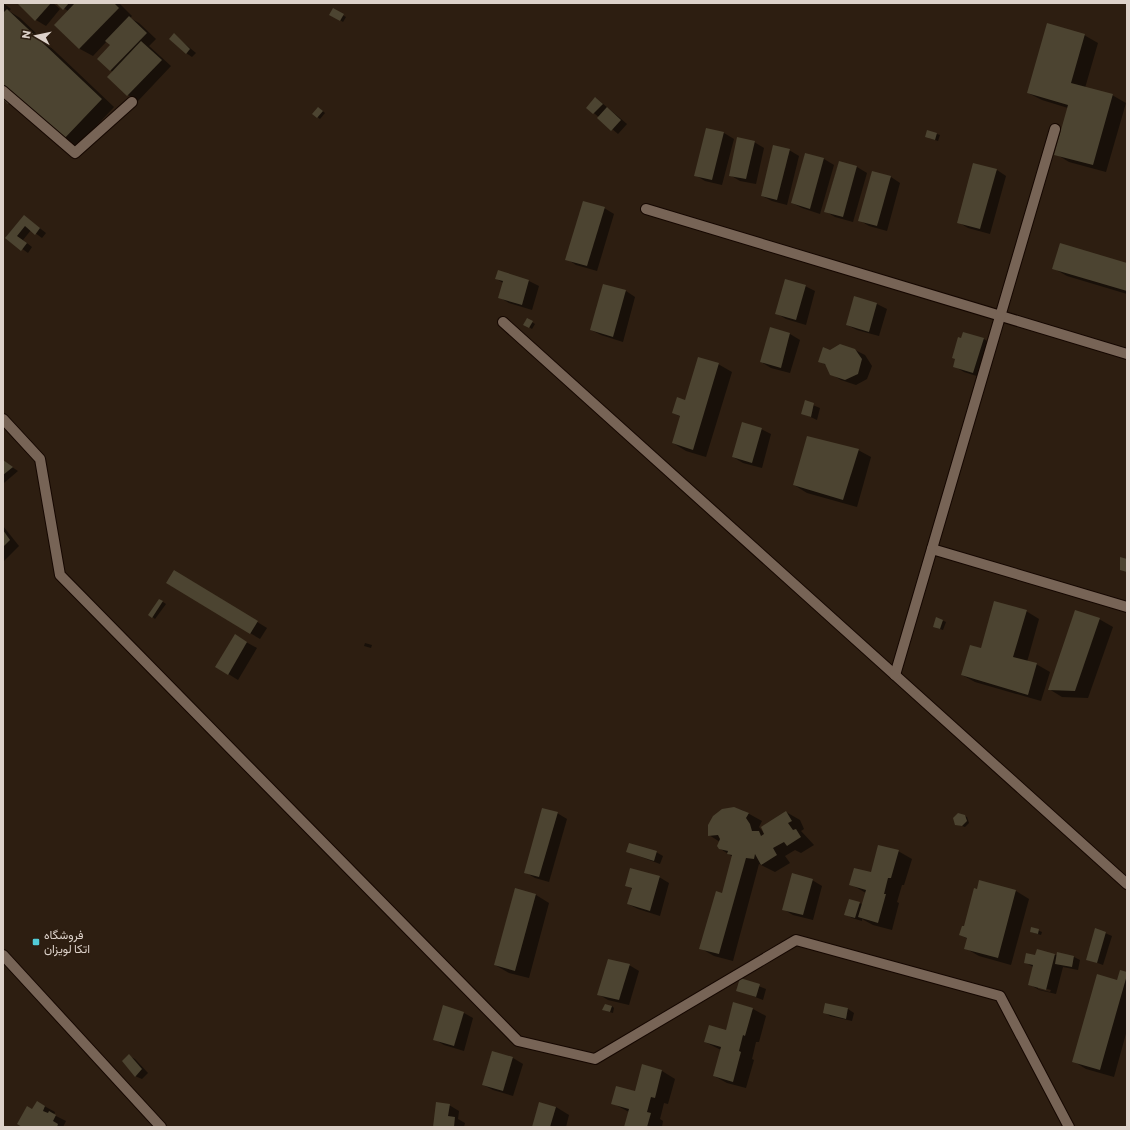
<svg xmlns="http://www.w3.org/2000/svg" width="1130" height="1130" font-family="Commissioner,Vazirmatn,sans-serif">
<rect width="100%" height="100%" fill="#2d1e11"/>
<g fill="#0007" fill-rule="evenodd">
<path d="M3,3L11,9L9,11L20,18L114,107L76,148L3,98Z"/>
<path d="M18,3H53L60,9L46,26L36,20Z"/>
<path d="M57,3H119L132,16L130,18L139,23L156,39L149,46L171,66L138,101L128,95L109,77L113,72L110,70L111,45L107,41L93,56L80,49L55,25L68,11Z"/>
<path d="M333,10L346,17L343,22L331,15Z"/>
<path d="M174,35L196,53L192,57L186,53Z"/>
<path d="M1084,35L1098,43L1085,88L1112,95L1126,103L1106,172L1069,162L1056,154L1068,108L1042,100L1028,93Z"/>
<path d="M596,98L627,124L618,134L594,113Z"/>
<path d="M319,108L325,113L320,119L313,114Z"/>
<path d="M707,129L724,133L734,139L722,185L705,181L695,175Z"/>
<path d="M928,131L940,135L938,141L929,138Z"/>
<path d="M754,142L764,148L756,184L740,181L730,175Z"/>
<path d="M789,150L799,156L787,205L772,201L762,196Z"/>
<path d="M805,154L824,159L834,165L820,214L802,208L792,203Z"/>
<path d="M839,162L857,167L867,173L853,222L835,217L825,211Z"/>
<path d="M997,170L1006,176L990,234L968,228L958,222Z"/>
<path d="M891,177L900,183L887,231L869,226L859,220Z"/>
<path d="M604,208L614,214L597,271L576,265L567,259Z"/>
<path d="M24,216L46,233L42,238L31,230L23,240L32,247L28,253L6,237Z"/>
<path d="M1127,264V294L1067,276L1053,268Z"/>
<path d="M499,272L529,281L539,286L532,310L509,303L499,297L503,283L497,279Z"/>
<path d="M805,286L815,291L806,325L786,319L776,313Z"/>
<path d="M626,291L635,297L623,342L601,335L591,330Z"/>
<path d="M855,297L877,304L887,309L879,336L857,330L847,325Z"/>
<path d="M527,319L535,324L532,329L524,324Z"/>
<path d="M770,329L790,334L800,340L790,373L771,368L761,362Z"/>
<path d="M964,333L984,339L993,345L983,378L964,372L954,366Z"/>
<path d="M855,350L865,355L872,366L867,379L856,385L841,380L831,374L827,366L820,361L831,351Z"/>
<path d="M718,364L732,372L706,457L686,451L673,443L681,417L673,413Z"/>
<path d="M805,402L820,408L817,420L802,413Z"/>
<path d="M761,429L771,434L762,468L743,463L733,457Z"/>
<path d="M858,450L871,457L857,507L807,493L794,485Z"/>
<path d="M3,461L18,471L4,483H3Z"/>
<path d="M3,526L19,546L3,562Z"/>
<path d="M184,577L267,628L260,639L250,633Z"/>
<path d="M160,600L166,604L155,619L150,615Z"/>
<path d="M1026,611L1039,619L1027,662L1036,664L1050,672L1041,701L975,682L962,675L982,649Z"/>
<path d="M937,618L946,622L943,630L937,628Z"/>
<path d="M1099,619L1113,627L1088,698L1062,697L1049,689Z"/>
<path d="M235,636L257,648L238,680L217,667Z"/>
<path d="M365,643L372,645L371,648L364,646Z"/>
<path d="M734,808L742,810L762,821L759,827L764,833L786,812L800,820L804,829L801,831L814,845L801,853L795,850L785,856L790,863L775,872L759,864L733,961L714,956L700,948L723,894L733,857L719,848L720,842L709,835Z"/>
<path d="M557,813L567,819L549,882L535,878L525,872Z"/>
<path d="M964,816L967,817L969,823L965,827L956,824Z"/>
<path d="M898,851L912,859L904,885H902L897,902L899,903L892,930L873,925L862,919V921L852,918L845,914L860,903L863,905L866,893L850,884L871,874Z"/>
<path d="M628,852H656L663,856L660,864Z"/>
<path d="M659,877L669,883L660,916L638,909L628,904L632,889L626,885Z"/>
<path d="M812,880L822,886L813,920L793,915L783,909Z"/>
<path d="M516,890L536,895L549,903L529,978L509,973L495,965Z"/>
<path d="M1016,891L1029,899L1011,965L979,956L965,948L968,939L960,935Z"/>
<path d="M1032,928L1042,932L1041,935L1031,932Z"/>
<path d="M1105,933L1112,936L1103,965L1087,959Z"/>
<path d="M1055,955L1074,957L1080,960L1078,970L1063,967L1056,994L1039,990L1029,984L1033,967L1025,962L1036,956ZM1038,987L1051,990L1050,992L1038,989Z"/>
<path d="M629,965L639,971L629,1005L608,1000L598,994Z"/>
<path d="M1127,973V1030L1114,1077L1086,1069L1073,1061L1117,981Z"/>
<path d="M741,979L766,989L763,1000L737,990Z"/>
<path d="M826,1004L848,1009L854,1013L852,1021L830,1016L824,1012Z"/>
<path d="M612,1006L614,1008L613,1013L603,1010Z"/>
<path d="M753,1009L766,1016L759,1042H756L752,1059L754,1060L746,1088L727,1083L714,1076L721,1050L705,1042L726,1031Z"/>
<path d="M464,1013L473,1018L464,1051L444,1045L434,1039Z"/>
<path d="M493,1052L513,1058L523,1064L513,1096L493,1090L483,1085Z"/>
<path d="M129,1056L135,1059L148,1073L142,1079L135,1076Z"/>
<path d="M643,1066L662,1071L675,1079L668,1104L664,1103L660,1119L663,1121L662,1127H625L629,1112L612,1103L636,1093Z"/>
<path d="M37,1102L55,1112L54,1115L66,1121L63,1127H22Z"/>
<path d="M449,1105L459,1111L458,1119L465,1123L464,1127H434Z"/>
<path d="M556,1107L569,1115L566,1127H533Z"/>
</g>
<g fill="#4c4431">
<path d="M17,3H51L35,21Z"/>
<path d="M56,3H69L63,10Z"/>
<path d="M75,3H114L119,8L79,49L54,25Z"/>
<path d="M333,8L344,14L340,21L329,15Z"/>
<path d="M7,9L102,99L62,141L16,97L8,104L3,99V13Z"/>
<path d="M129,16L147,33L110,71L97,59L110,45L105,41Z"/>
<path d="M1047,23L1085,34L1071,83L1113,94L1093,165L1054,155L1068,105L1027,93Z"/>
<path d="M174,33L190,49L186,54L169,39Z"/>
<path d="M141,41L162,60L127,96L107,77Z"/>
<path d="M595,97L603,104L593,114L586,108Z"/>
<path d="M318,107L323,111L317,118L312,114Z"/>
<path d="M607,107L621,120L611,131L597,118Z"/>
<path d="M706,128L724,132L712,180L694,176Z"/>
<path d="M927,130L937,133L935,140L925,137Z"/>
<path d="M737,137L755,141L746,179L729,176Z"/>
<path d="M773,145L790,149L777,200L761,196Z"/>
<path d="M805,153L824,158L810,209L791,203Z"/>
<path d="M839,161L857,166L843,217L824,212Z"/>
<path d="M973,163L997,169L980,229L957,223Z"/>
<path d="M872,171L891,176L877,226L858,221Z"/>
<path d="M583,201L605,207L587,266L565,260Z"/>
<path d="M24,215L40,228L35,235L25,226L17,236L27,243L21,251L5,238Z"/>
<path d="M1060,243L1127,263V291L1052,269Z"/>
<path d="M498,270L529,280L522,305L498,298L503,281L495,279Z"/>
<path d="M785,279L806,285L796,320L775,314Z"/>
<path d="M603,284L626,290L613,337L590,330Z"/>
<path d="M854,296L877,303L869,332L846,325Z"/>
<path d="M527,318L533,321L529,328L523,325Z"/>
<path d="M770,327L790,333L781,368L760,362Z"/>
<path d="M963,332L984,338L973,373L953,367L955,359L952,358L958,337L961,338Z"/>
<path d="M840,344L855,349L862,359L858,374L845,380L830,375L825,364L818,362L823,347L830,350Z"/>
<path d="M698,357L719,363L693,450L672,443L680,416L672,413L677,397L685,400Z"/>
<path d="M805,400L814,403L811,417L801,414Z"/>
<path d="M742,422L762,428L752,463L732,457Z"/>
<path d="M807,436L859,449L843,500L793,485Z"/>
<path d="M3,460L13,467L3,475Z"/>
<path d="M3,530L10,540L3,547Z"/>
<path d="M1120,557L1127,559V572L1120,570Z"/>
<path d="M174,570L258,621L250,634L166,583Z"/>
<path d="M159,599L163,601L152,618L148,615Z"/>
<path d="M994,601L1027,610L1013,657L1037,663L1028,695L961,675L970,645L981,648Z"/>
<path d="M1075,610L1100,618L1075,691L1048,690Z"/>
<path d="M936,617L943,620L940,629L933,627Z"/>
<path d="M235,634L247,642L228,675L215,667Z"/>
<path d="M734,807L749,813L746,818L750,824L752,831H759L761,836L764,834L761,827L786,811L792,821L788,823L793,830L796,829L801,837L787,846L784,842L773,848L777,855L761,865L755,854L754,859L746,858L719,954L699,949L716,891L722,893L732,855L727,854L728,851L719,849L717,846L720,839L718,835L708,836V825L713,816L722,809Z"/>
<path d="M542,808L558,812L539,877L524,873Z"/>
<path d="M958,813L965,815L967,821L962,826L955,825L953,818Z"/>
<path d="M629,843L657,851L654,861L626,852Z"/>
<path d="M878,845L899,850L891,878H888L884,894H886L878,923L858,917L866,890L849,885L854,868L871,872Z"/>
<path d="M630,868L660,876L650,911L627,904L632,888L625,886Z"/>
<path d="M792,873L813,879L803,915L782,910Z"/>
<path d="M979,880L1016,890L998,958L964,949L967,938L959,935L962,926H964L974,888L977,889Z"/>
<path d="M515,888L536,894L515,971L494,965Z"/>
<path d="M849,899L860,902L855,918L844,915Z"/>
<path d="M1031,927L1039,929L1038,934L1030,932Z"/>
<path d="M1095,928L1106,932L1097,963L1086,960Z"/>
<path d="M1037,949L1055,954L1046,990L1028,985L1033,965L1024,963L1026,953L1035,955Z"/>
<path d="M1057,952L1074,956L1072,967L1055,964Z"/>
<path d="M608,959L630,964L619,1000L597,995Z"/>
<path d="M1120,970L1127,972V975L1100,1070L1072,1062L1097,974L1117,980Z"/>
<path d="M740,978L760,984L756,997L736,991Z"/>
<path d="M733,1002L753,1008L745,1036L743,1035L739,1051L741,1052L733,1082L713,1076L721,1047L704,1042L709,1025L726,1030Z"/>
<path d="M825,1003L848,1008L846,1019L823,1013Z"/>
<path d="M605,1004L612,1006L610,1012L602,1010Z"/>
<path d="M443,1005L464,1012L454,1046L433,1040Z"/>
<path d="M492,1051L513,1057L503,1091L482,1085Z"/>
<path d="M129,1054L142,1069L135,1077L122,1061Z"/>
<path d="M642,1064L662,1070L655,1098L651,1097L647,1112L651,1113L647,1127H624L629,1109L611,1104L616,1086L635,1091Z"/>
<path d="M37,1101L45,1106L43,1111L48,1113L49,1111L56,1115L53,1121L58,1124L57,1127H22L17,1124L27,1106L32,1109Z"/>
<path d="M436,1102L450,1104L448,1116L455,1117L454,1127H433Z"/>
<path d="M539,1102L556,1107L550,1127H532Z"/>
</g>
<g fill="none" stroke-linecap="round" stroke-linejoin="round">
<g stroke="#150701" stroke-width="12">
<g id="minor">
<path d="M3,91L75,153L132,102"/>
<path d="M646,209L1127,354"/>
<path d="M503,322L1127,884"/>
<path d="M3,419L40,459L60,575L518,1041L595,1059L796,940L1000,996L1069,1127"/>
<path d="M932,549L1127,607"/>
<path d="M895,675L1055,129"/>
<path d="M3,955L161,1127"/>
</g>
</g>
<use href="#minor" stroke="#776456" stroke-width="10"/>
</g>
<rect fill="#52cbd7" stroke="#2d1e11" stroke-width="1.5" x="32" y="938" width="8" height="8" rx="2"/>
<g text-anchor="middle" stroke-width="3" stroke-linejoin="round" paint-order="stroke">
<g font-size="12" fill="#ddd2ca" stroke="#2d1e11" text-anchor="start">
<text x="44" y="939">فروشگاه<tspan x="44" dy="14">اتکا لویزان</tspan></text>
</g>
</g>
<rect width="1130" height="1130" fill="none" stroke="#ddd2ca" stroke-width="8"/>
<g transform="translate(36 36) rotate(279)" stroke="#2d1e11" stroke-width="3" paint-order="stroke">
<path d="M0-3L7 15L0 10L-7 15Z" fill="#ddd2ca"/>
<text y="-6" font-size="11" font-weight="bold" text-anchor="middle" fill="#ddd2ca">N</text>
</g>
</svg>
